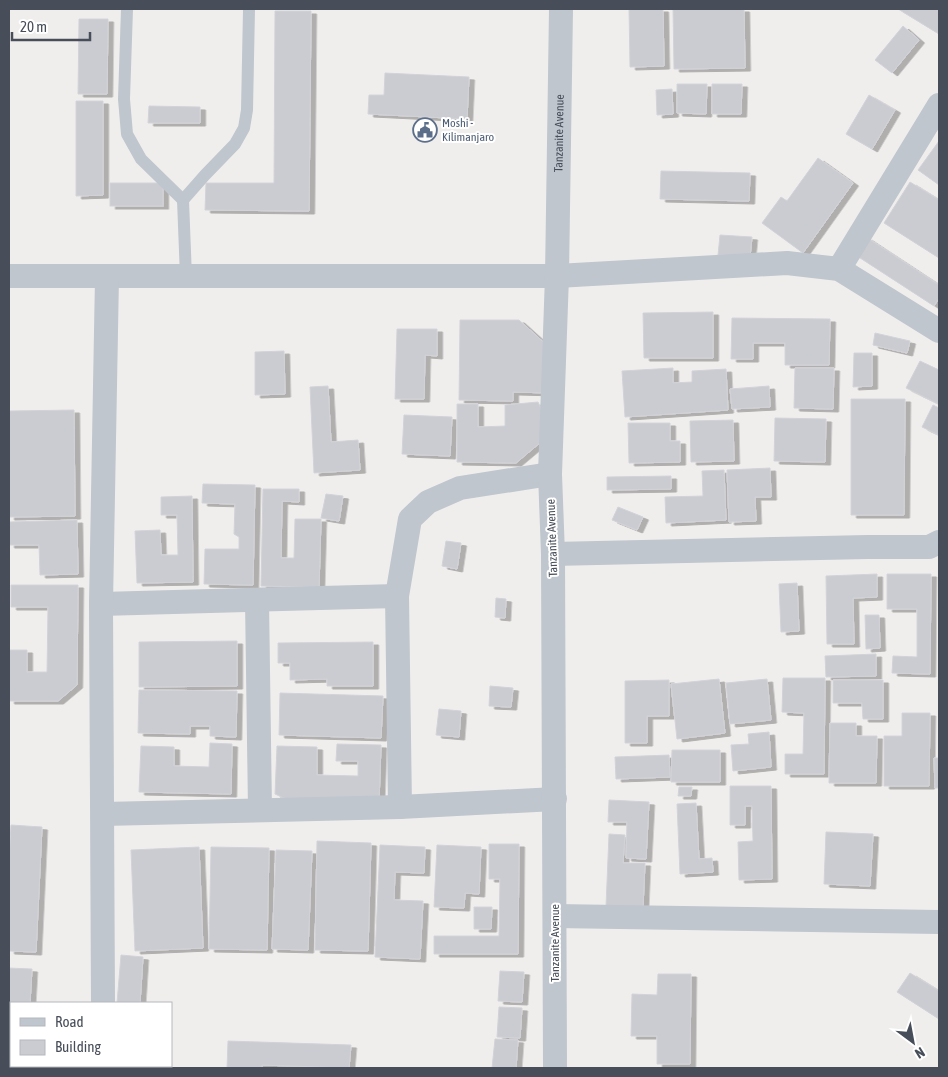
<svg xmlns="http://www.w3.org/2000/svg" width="948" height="1077" font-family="'Asap Condensed',sans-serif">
<defs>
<filter id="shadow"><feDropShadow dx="5.5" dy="3" stdDeviation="0" flood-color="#0004"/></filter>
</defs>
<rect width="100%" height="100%" fill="#f0eeed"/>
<g fill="#cbccd2" stroke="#d2d3d8" filter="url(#shadow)">
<path d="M629,9H663L664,66L630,67Z"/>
<path d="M673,9H744L745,68L674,69Z"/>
<path d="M898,9H939V34Z"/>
<path d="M275,11H311L309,211L205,210L206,183H274Z"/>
<path d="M79,19H108L107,94H78Z"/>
<path d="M903,26L919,40L892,73L875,60Z"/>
<path d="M385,73L469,77L467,119L368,114L369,95H384Z"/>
<path d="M677,84H707L706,114L677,113Z"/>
<path d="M712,84H742L741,114H712Z"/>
<path d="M672,89L673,114L657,115L656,90Z"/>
<path d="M869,95L895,110L872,149L846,134Z"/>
<path d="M76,101H103V195L76,196Z"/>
<path d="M149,106L200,107V123H148Z"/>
<path d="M939,141V185L918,170Z"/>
<path d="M818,158L853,183L803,253L762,223L781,197L787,201Z"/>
<path d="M661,171L750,173L749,201L660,199Z"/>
<path d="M910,182L939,200V258L884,223Z"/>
<rect x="110" y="183" width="53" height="23"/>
<path d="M720,235L752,237L750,257L718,255Z"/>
<path d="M866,237L939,285V298L934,306L854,254Z"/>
<path d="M713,312V358H644L643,313Z"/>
<path d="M732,318L830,319L829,365H785V343H753V359H731Z"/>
<path d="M460,320H519L551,349V393L513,392V401L459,400Z"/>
<path d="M397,329H437V356L425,355L424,399H395Z"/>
<path d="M875,333L910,341L907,353L873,345Z"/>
<path d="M284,351L285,394L255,395V352Z"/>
<path d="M854,353H872V386L853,387Z"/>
<path d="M920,361L939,370V404L906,388Z"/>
<path d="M673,368V383L692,382V371L726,369L728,410L625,417L622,371Z"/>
<path d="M795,368H834L833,409L794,408Z"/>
<path d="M328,386L331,442L358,440L360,470L314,473L310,387Z"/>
<path d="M769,386L770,407L732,409L730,389Z"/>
<path d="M851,399H905L904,515H851Z"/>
<path d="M538,402L544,415L541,442L516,463L457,462V404H478V427L505,426V405Z"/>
<path d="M933,405L939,408V435L922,427Z"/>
<path d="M74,410L75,516L9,517V411Z"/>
<path d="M404,415L452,417L450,456L402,454Z"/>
<path d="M775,418L826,419L825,462L774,461Z"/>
<path d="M733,420L734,461L691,462L690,421Z"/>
<path d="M628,423H670V441H680V462L629,463Z"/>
<path d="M770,468L771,497H755L756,521L729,522L727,470Z"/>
<path d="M724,470L726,520L666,523L665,497L703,496L702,471Z"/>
<path d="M671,476V489L607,490V477Z"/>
<path d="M203,484L255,485L253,585L204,584L205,549H239V537L234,534L235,504L202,503Z"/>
<path d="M263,489H299V502L282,501L281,558H294L295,519H321L319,587L261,586Z"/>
<path d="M326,494L343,496L339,521L321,518Z"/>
<path d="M192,496L193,582L137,583L135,531L160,530L161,555H178L177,515H161V497Z"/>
<path d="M618,507L643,517L637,530L612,520Z"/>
<path d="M77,520L78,574L40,575L39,545H9V522Z"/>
<path d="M446,541L461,543L457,569L442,566Z"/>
<path d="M877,574V597L853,598L854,644H827L826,576Z"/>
<path d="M887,574H931L930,674L892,673L893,656L917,657V609H887Z"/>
<path d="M797,583L799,631L781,632L779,584Z"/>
<path d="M11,585H78L77,685L58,701H9V650H27V672H47L48,607H11Z"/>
<path d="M496,598L506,599L505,618L495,617Z"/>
<path d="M865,615H879L880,648L866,649Z"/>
<path d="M237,641V686L139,687V642Z"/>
<path d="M373,642V686H327V679L290,680V663H278V643Z"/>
<path d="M876,654V676L826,677L825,656Z"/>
<path d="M783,678H825L824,774H785V754H803L804,713L782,712Z"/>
<path d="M719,679L725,733L677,739L671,684Z"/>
<path d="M767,679L771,720L730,724L726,683Z"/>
<path d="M669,680V716H647V743H625V681Z"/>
<path d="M833,680H883V719H863L862,703H833Z"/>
<path d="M490,686L513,688L511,707L489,706Z"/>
<path d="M139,690L237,691L236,737L210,736V726H190V734L138,733Z"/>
<path d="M280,693L383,696L381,738L279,735Z"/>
<path d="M439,709L461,711L459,737L436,735Z"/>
<path d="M902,713H930L929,786H884V736H902Z"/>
<path d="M830,723H856V736H877L876,783H829Z"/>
<path d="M769,732L771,767L733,771L731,745L749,744L748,734Z"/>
<path d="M210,743L232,744L231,794L139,792L141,746L174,747V766L209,767Z"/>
<path d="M337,744L381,745L379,802L286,799L275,794L277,746L317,747V775L358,776V761H336Z"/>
<path d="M672,750H720V782H671Z"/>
<path d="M669,755L670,777L616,779L615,757Z"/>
<path d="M934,758H939V788H935Z"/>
<path d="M730,786H771L772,879L739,880L738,842L753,841L752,806H745V825H730Z"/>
<path d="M679,787H692L691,796H678Z"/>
<path d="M609,800L649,802L646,859L626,858L627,822H608Z"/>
<path d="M696,803L699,859L712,858L713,872L680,874L677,804Z"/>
<path d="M11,825L42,827L36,952L9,951V859Z"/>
<path d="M826,832L873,834L870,886L824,884Z"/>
<path d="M609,834L625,835L623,863H645L643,907L606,906Z"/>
<path d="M317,841L371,843L368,951L315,950Z"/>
<path d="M489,844H519L518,954H434V936H499L500,879H489Z"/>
<path d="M380,845L425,847L424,873L395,872L394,900L423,901L420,959L375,957Z"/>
<path d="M437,845L481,847L479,894L465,893L464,908L434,907Z"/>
<path d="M199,847L203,948L135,951L131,850Z"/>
<path d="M211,847L269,848L267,950L209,949Z"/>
<path d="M276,850L312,851L308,950L272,949Z"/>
<path d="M474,907H492L491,929H474Z"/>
<path d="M121,955L143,957L140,1003H117Z"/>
<path d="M9,968L32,969L30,1003H11V1055H9Z"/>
<path d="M500,971L524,972L522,1002L498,1001Z"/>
<path d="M910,973L939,991V1019L897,992Z"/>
<path d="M658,974H691L690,1064H657V1036H631L632,994L657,995Z"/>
<path d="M499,1007L522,1008L520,1038L497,1037Z"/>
<path d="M495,1039L518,1040L516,1068H492Z"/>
<path d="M228,1041L351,1045L349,1068L262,1065V1068H227Z"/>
<rect x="116" y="1066" width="26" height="2"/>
</g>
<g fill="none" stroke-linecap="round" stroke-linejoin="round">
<g stroke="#bfc6ce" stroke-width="12">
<path d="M127,9L124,99L127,134L141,159L183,200"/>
<path d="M186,277L183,200L205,175L235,144L244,128L247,110L249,9"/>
</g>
<g stroke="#bfc6ce" stroke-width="24">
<path d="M839,269L939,105"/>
<path d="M9,276H557L787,263L839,269L939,331"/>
<path d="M553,554L868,547H929L939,542"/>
<path d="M257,600L260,810"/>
<path d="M101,604L397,596"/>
<path d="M400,807L397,596L410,519L428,502L460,488L550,474"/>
<path d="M103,814L400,807L555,799"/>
<path d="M555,916L939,922"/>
<path d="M103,1003L101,604L107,277"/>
<path d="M103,1068V1066"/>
<path id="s1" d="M555,1068L553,554L550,474L557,276L561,9"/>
</g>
</g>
<defs>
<g id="civic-ring" transform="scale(1.25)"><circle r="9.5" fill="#fff" stroke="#5c6f8a" stroke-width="1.5"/><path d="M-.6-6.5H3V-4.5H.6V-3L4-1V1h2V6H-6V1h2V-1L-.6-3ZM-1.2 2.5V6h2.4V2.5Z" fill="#5c6f8a"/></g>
</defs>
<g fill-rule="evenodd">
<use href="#civic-ring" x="425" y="130"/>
</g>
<g text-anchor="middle" stroke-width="4" stroke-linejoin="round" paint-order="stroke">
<g font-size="12" fill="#4e5e75" stroke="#fff" text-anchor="start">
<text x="442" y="127">Moshi -<tspan x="442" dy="14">Kilimanjaro</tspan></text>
</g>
<g font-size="12" fill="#474e59" stroke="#fff">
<text dy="4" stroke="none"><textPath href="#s1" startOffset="935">Tanzanite Avenue</textPath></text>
<text transform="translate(552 538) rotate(-92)" y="4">Tanzanite Avenue</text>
<text transform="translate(555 943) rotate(-90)" y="4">Tanzanite Avenue</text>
</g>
</g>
<rect width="948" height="1077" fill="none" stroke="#474e59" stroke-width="20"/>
<rect x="10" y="1002" width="162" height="65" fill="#ffffff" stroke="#b5b8bd"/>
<rect x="20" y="1018" width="25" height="8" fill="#bfc6ce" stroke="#b5b8bd"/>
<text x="55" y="1027" font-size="15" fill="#474e59">Road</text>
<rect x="20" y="1040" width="25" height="15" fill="#cbccd2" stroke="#b5b8bd"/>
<text x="55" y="1052" font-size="15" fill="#474e59">Building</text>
<g transform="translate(913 1042) rotate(148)" stroke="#ffffff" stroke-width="4" paint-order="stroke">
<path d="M0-4L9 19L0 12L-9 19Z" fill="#474e59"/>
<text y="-8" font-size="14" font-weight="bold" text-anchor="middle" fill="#474e59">N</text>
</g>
<path d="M12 32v8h78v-8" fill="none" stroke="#474e59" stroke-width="2.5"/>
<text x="20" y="32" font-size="15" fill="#474e59" stroke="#ffffff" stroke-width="4" paint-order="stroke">20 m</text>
</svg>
